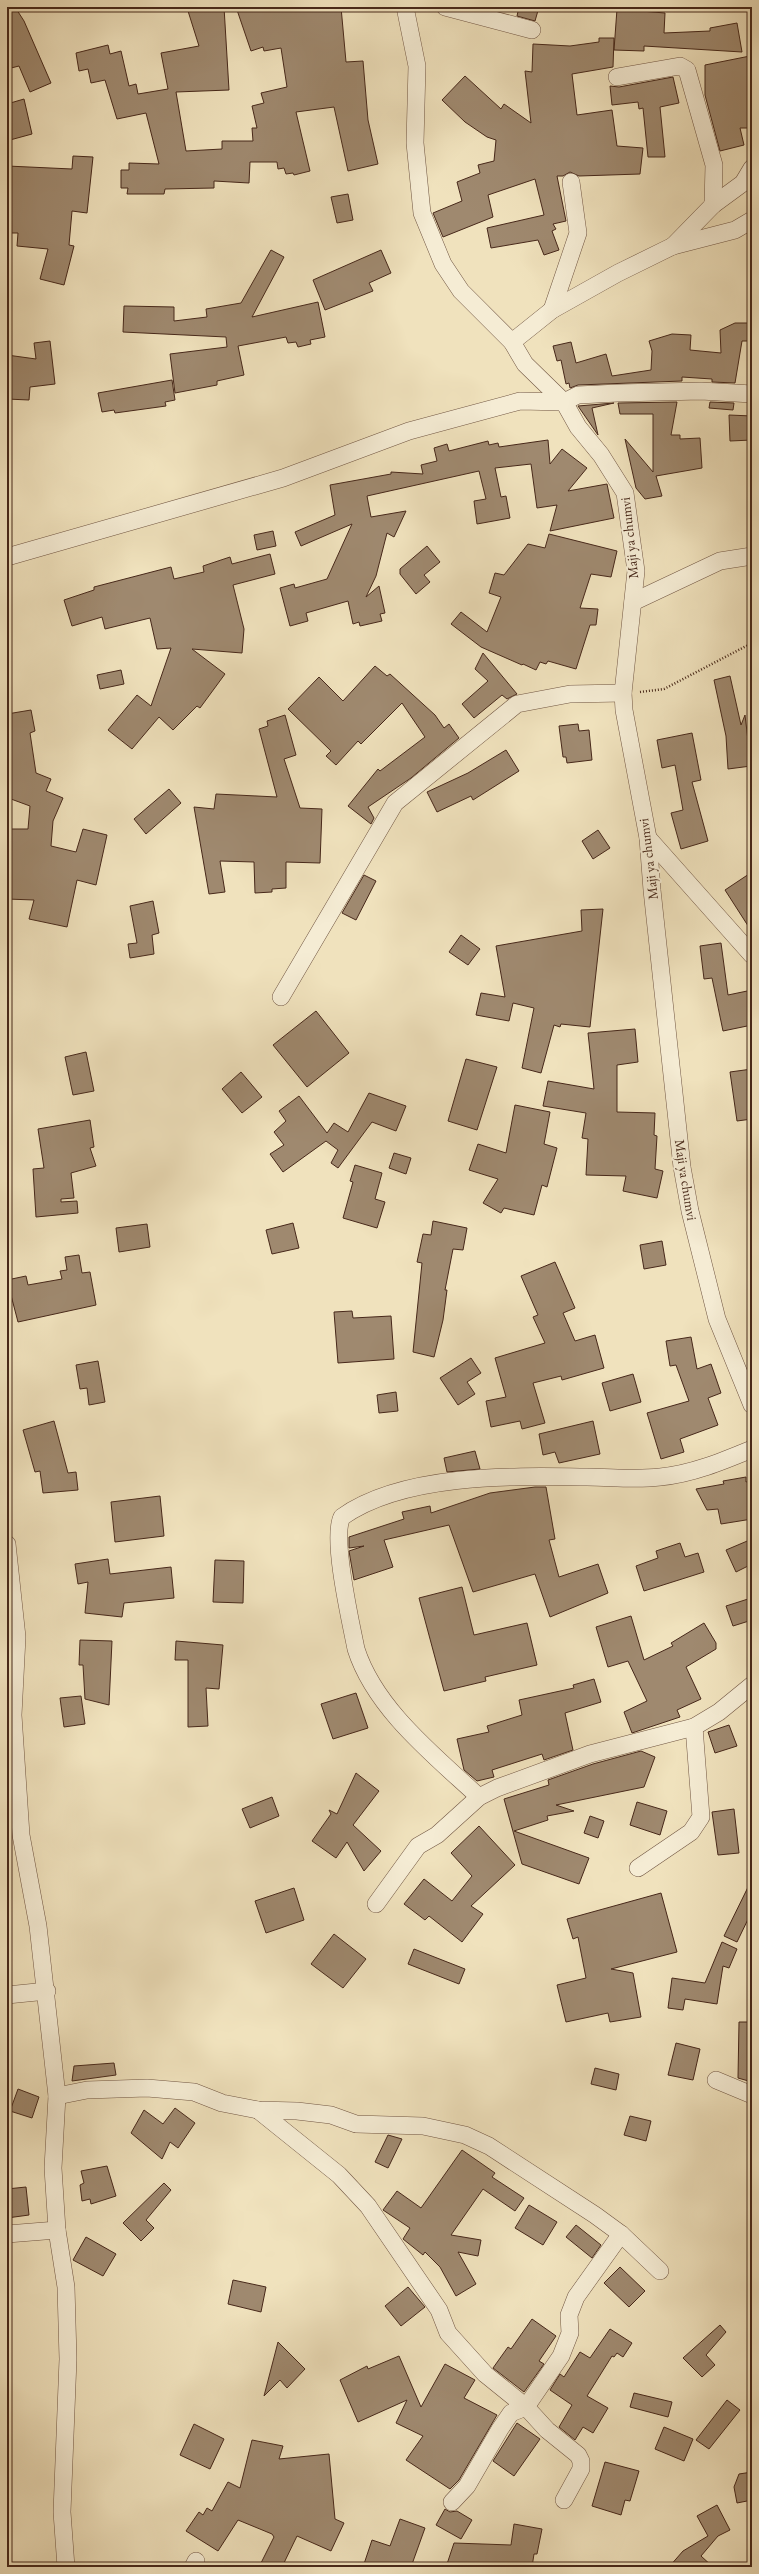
<svg xmlns="http://www.w3.org/2000/svg" width="759" height="2574" font-family="'EB Garamond',serif">
<rect width="100%" height="100%" fill="#f0e2bd"/>
<filter id="stains"><feTurbulence type="fractalNoise" baseFrequency=".005" numOctaves="4"/><feColorMatrix values="0 0 0 0 .2 0 0 0 0 .09 0 0 0 0 .02 0 0 0 .5 -.17"/></filter>
<radialGradient id="worn" r=".72"><stop offset=".6" stop-color="#630" stop-opacity="0"/><stop offset="1" stop-color="#630" stop-opacity=".3"/></radialGradient>
<g fill="#9f896f" stroke="#47281a">
<path d="M7,7H15L24,21L51,83L30,92L19,66L7,69Z"/>
<path d="M203,7H224L229,90L176,92L186,151L222,149V141H253L252,128H257L252,106L264,103L261,93L287,87L281,48L264,51L263,47L251,51L236,7H341L346,62L363,61L368,120L378,164L348,171L334,107L296,112L310,171L294,175L293,173L286,174L284,168L278,169L277,162H250L249,183L214,181V188L165,189L164,194H127L128,188H121V170H129V163L159,164L146,113L117,119L105,80L91,83L88,69L79,71L76,53L108,45L110,54L121,51L129,86L136,84L138,94L168,89L161,53L199,46L188,11Z"/>
<path d="M519,7H539L535,21L517,16Z"/>
<path d="M617,9L665,13L664,33L710,31V28L737,23L742,52L644,46V51L614,50Z"/>
<path d="M599,38H614L613,67L572,74L577,115L612,110L617,146L643,148L640,174L579,176L570,172L563,176H557L566,221L553,224L556,229L552,231L559,250L544,255L538,240L491,248L487,228L544,215L535,179L488,195L493,217L443,237L433,213L462,201L457,182L480,173L478,165L494,161L496,140L487,137L465,122L442,100L465,76L501,109L504,104L531,123L525,71L532,72L533,44L570,46L599,42Z"/>
<path d="M750,56L752,128H740L744,145L720,151L705,95V65Z"/>
<path d="M673,77L679,103L660,107L665,157H648L643,108L639,109L638,102L612,105L610,86L619,87Z"/>
<path d="M24,99L32,134L10,140L7,127V104Z"/>
<path d="M73,156L93,157L87,213L72,211L69,245L74,246L64,285L40,279L48,249L17,246L18,233H7V166L72,169Z"/>
<path d="M348,194L353,220L337,223L331,197Z"/>
<path d="M271,250L284,257L252,317L318,302L325,337L310,340L311,344L298,347L296,342L288,343L286,337L238,346L244,375L217,381V385L175,393L170,354L227,347L226,337L123,332L124,306L174,307V321L207,317L206,309L241,303Z"/>
<path d="M381,250L391,273L369,283L373,291L325,310L313,280Z"/>
<path d="M735,323H752V341H742L735,383L712,382V379L682,377V381L578,385L570,388L569,383L566,384L561,360L557,361L553,346L571,342L576,363L606,354L612,376L651,370L652,351L649,341L672,334L691,335L690,350L721,353L720,330Z"/>
<path d="M50,341L55,384L30,387L29,400L7,399V355L36,359L34,343Z"/>
<path d="M172,380L175,400L165,402L166,406L115,413L114,410L102,412L98,393Z"/>
<path d="M677,402L671,435H680V439L700,438L702,468L656,476L662,496L645,499L636,488L625,439L653,472V414H620L618,403Z"/>
<path d="M710,402L734,403L733,410L709,408Z"/>
<path d="M614,403L592,408L598,435L578,406Z"/>
<path d="M729,415L752,416V440L730,441Z"/>
<path d="M548,440L550,464L562,449L587,468L568,491L607,484L614,518L550,531L557,505L537,508L531,464L495,468L501,497L506,496L510,518L477,524L474,501L486,499L479,471L367,496L371,517L406,511L394,537L387,533L376,576L366,597L379,586L385,613L380,614L382,621L360,626L359,622L353,624L348,601L306,613L308,621L290,626L280,588L294,584L295,588L327,579L352,524L301,546L295,532L335,515L330,485L391,474V472L423,474L421,465L437,461L434,448L447,444L449,451L488,441L489,445L498,443L499,447Z"/>
<path d="M273,531L276,546L257,550L254,535Z"/>
<path d="M549,534L617,551L611,577L591,574L580,608L598,609L596,625H590L576,669L548,661L546,664L540,662L536,670L523,664L522,665L481,647L451,624L461,612L487,632L501,597L489,593L495,573L504,575L528,544L545,548Z"/>
<path d="M427,546L440,562L424,575L430,582L416,594L400,574V569Z"/>
<path d="M270,554L275,574L233,585L244,629L242,653L192,649L225,674L200,708L197,706L173,730L159,717L132,749L108,730L137,695L151,706L171,648L157,649L150,618L105,629L102,617L72,626L64,600L94,590V587L171,567L174,579L204,572L203,566L230,557L232,564Z"/>
<path d="M483,653L517,694L507,699L502,695L474,718L462,704L488,681L475,669Z"/>
<path d="M375,666L387,676L390,674L435,715L444,728L449,724L459,738L411,778L368,807L374,818L371,824L348,806L378,769L380,771L425,737L402,703L361,744L358,741L336,765L326,756L331,751L288,709L319,677L343,701Z"/>
<path d="M121,670L124,684L100,689L97,675Z"/>
<path d="M730,676L741,725L745,715L751,766L728,769L726,736L714,680Z"/>
<path d="M31,710L35,731L30,733L36,773L51,779L46,791L63,798L53,821L51,846L76,852L83,829L107,835L96,885L77,880L67,927L29,919L34,900L7,899V829H28L30,806L11,799L7,768V714Z"/>
<path d="M285,715L296,755L284,759L300,808L322,809L320,863L286,862V888L272,889V892L255,893L254,862L220,861L225,892L209,894L194,807L214,809L216,794L277,797L259,729L268,726L267,721Z"/>
<path d="M578,724L579,731L589,730L592,760L567,763L566,757H563L559,726Z"/>
<path d="M692,733L701,780L692,782L708,841L681,849L671,813L683,810L675,765L662,768L657,740Z"/>
<path d="M506,750L519,771L473,800L471,796L437,812L427,792L468,773Z"/>
<path d="M169,789L181,803L146,834L134,819Z"/>
<path d="M598,830L610,848L593,859L582,841Z"/>
<path d="M752,872V932L725,890Z"/>
<path d="M364,875L376,881L356,920L342,913Z"/>
<path d="M153,901L159,933L152,935L154,954L130,958L128,944L137,943L130,906Z"/>
<path d="M603,909L590,1027L561,1024L560,1027L554,1025L541,1073L522,1068L534,1008L513,1003L509,1021L476,1015L481,993L505,997L496,946L582,931L581,910Z"/>
<path d="M461,935L480,949L468,965L449,952Z"/>
<path d="M721,943L728,995L752,990V1025L723,1031L712,978L704,979L700,946Z"/>
<path d="M316,1011L349,1053L307,1087L273,1045Z"/>
<path d="M635,1029L638,1062L617,1065V1112L655,1113L654,1135L657,1136L655,1169L663,1171L657,1198L623,1191L626,1176L586,1175L588,1139L582,1138L586,1113L543,1106L548,1081L594,1089L588,1033Z"/>
<path d="M86,1052L94,1091L73,1095L65,1057Z"/>
<path d="M466,1059L497,1067L477,1130L448,1121Z"/>
<path d="M752,1069V1119L737,1121L730,1072Z"/>
<path d="M241,1072L262,1097L242,1113L222,1089Z"/>
<path d="M369,1093L406,1106L396,1131L372,1122L338,1168L331,1163L338,1150L326,1141L283,1172L270,1154L284,1145L274,1132L286,1121L279,1111L299,1096L327,1133L334,1123L348,1132Z"/>
<path d="M515,1105L550,1112L544,1144L557,1148L547,1187L542,1185L534,1215L504,1208L501,1213L483,1203L498,1179L469,1170L478,1144L506,1153Z"/>
<path d="M90,1120L94,1147L90,1148L96,1166L71,1173L74,1198L61,1199V1202L77,1201L78,1213L36,1217L33,1169L44,1168L38,1129Z"/>
<path d="M394,1153L411,1158L406,1174L389,1168Z"/>
<path d="M355,1165L382,1173L375,1199L385,1202L377,1228L343,1218L353,1182L350,1181Z"/>
<path d="M433,1221L467,1228L463,1250L453,1249L445,1290H447L443,1320L434,1357L413,1352L422,1263L417,1262L423,1234L431,1235Z"/>
<path d="M293,1223L299,1248L272,1254L266,1230Z"/>
<path d="M147,1224L150,1247L119,1252L116,1228Z"/>
<path d="M662,1241L666,1265L644,1269L640,1245Z"/>
<path d="M79,1255L82,1273L90,1272L96,1305L18,1322L7,1280L26,1276L28,1285L62,1279L60,1271L67,1270L65,1257Z"/>
<path d="M555,1262L575,1308L563,1313L575,1341L595,1335L604,1368L562,1380L561,1376L533,1383L545,1423L522,1429L520,1421L491,1427L486,1401L506,1397L495,1358L545,1343L533,1317L538,1315L521,1276Z"/>
<path d="M352,1311L353,1318L391,1316L394,1359L338,1363L334,1312Z"/>
<path d="M691,1337L697,1369L711,1364L721,1393L708,1398L718,1425L680,1439L684,1452L661,1459L647,1413L689,1401L676,1365L670,1366L666,1341Z"/>
<path d="M471,1358L481,1373L467,1382L475,1394L458,1405L440,1378Z"/>
<path d="M98,1361L105,1402L89,1405L87,1388L80,1389L76,1365Z"/>
<path d="M633,1374L641,1402L610,1411L602,1383Z"/>
<path d="M396,1392L398,1411L379,1413L377,1395Z"/>
<path d="M54,1421L68,1473L76,1472L78,1490L43,1493L40,1471L35,1472L23,1430Z"/>
<path d="M593,1421L600,1454L559,1463L555,1452L543,1455L539,1434Z"/>
<path d="M475,1451L480,1469L447,1472L444,1458Z"/>
<path d="M746,1477V1482L752,1480V1519L721,1524L718,1509L707,1510L696,1489L724,1484L723,1481Z"/>
<path d="M535,1487H546L555,1539L549,1540L559,1577L598,1564L608,1593L550,1617L535,1574L473,1592L449,1525L384,1540L393,1567L354,1580L349,1551L364,1546L349,1548V1537L404,1519L402,1512L430,1506L431,1513L490,1493Z"/>
<path d="M160,1496L164,1536L115,1542L111,1502Z"/>
<path d="M752,1539V1564L736,1572L726,1550Z"/>
<path d="M680,1543L685,1557L698,1553L704,1572L644,1591L636,1566L658,1558L656,1551Z"/>
<path d="M108,1559L110,1574L171,1567L174,1598L124,1603L122,1617L85,1613L88,1582L78,1584L75,1564Z"/>
<path d="M215,1560L244,1561L243,1603L213,1602Z"/>
<path d="M462,1587L474,1635L527,1623L537,1665L485,1677L486,1681L444,1691L419,1598Z"/>
<path d="M748,1599L752,1620L733,1626L726,1606Z"/>
<path d="M631,1616L644,1660L673,1646L671,1643L704,1623L716,1643V1649L686,1667L701,1699L677,1710L680,1717L632,1733L624,1712L647,1701L628,1661L608,1667L596,1627Z"/>
<path d="M80,1640L112,1641L109,1705L85,1699L83,1665H79Z"/>
<path d="M176,1641L223,1645L219,1689L206,1688L208,1726L188,1727V1660H175Z"/>
<path d="M594,1679L601,1702L565,1713L573,1750L544,1760L542,1754L492,1770L494,1777L477,1781L464,1770L457,1739L489,1732L487,1726L522,1715L519,1700L574,1688L573,1685Z"/>
<path d="M356,1693L368,1728L333,1739L321,1704Z"/>
<path d="M81,1696L85,1724L64,1727L60,1698Z"/>
<path d="M729,1725L737,1746L715,1753L708,1732Z"/>
<path d="M641,1751L655,1757L644,1787L556,1805L574,1811L547,1816L548,1820L514,1831L589,1858L579,1884L522,1864L504,1799L549,1785L548,1780L593,1764Z"/>
<path d="M356,1773L379,1791L353,1825L381,1851L364,1871L347,1842L336,1858L312,1841L331,1814L329,1810L337,1814Z"/>
<path d="M272,1797L279,1816L250,1828L242,1809Z"/>
<path d="M637,1802L667,1811L660,1835L630,1825Z"/>
<path d="M734,1809L739,1853L718,1855L712,1812Z"/>
<path d="M590,1816L604,1821L598,1838L584,1833Z"/>
<path d="M479,1826L515,1865L471,1906L483,1914L462,1942L429,1916L425,1920L404,1904L424,1879L452,1901L472,1876L451,1853Z"/>
<path d="M752,1879V1911L737,1942L724,1936Z"/>
<path d="M294,1888L304,1920L266,1933L255,1901Z"/>
<path d="M661,1893L677,1952L611,1969L633,1973L641,2017L610,2022L608,2013L566,2022L557,1985L586,1978L578,1937L573,1939L567,1919Z"/>
<path d="M334,1934L366,1959L343,1988L311,1964Z"/>
<path d="M722,1942L737,1949L729,1968L723,1966L717,2004L685,1999L683,2010L668,2008L672,1978L705,1983Z"/>
<path d="M414,1949L465,1969L459,1984L408,1964Z"/>
<path d="M739,2022H752V2082L738,2078Z"/>
<path d="M676,2043L700,2049L693,2080L668,2075Z"/>
<path d="M114,2063L116,2075L72,2081L74,2066Z"/>
<path d="M595,2068L619,2074L616,2090L591,2084Z"/>
<path d="M18,2089L39,2097L32,2118L10,2111Z"/>
<path d="M175,2108L195,2123L178,2148L170,2142L162,2159L131,2133L144,2110L163,2124Z"/>
<path d="M630,2116L651,2121L646,2141L624,2135Z"/>
<path d="M388,2135L402,2139L388,2168L375,2162Z"/>
<path d="M462,2150L495,2173L492,2177L524,2198L515,2211L483,2189L451,2235L481,2240L478,2256L458,2252L476,2284L456,2296L440,2267L425,2252L423,2255L403,2239L410,2228L383,2210L397,2191L421,2208Z"/>
<path d="M107,2166L116,2196L91,2204L90,2199L82,2201L80,2185L84,2183L81,2171Z"/>
<path d="M164,2183L171,2190L146,2220L154,2228L141,2241L123,2223Z"/>
<path d="M26,2187L29,2215L7,2218V2189Z"/>
<path d="M529,2205L557,2222L543,2245L515,2228Z"/>
<path d="M576,2225L601,2245L592,2258L566,2237Z"/>
<path d="M86,2237L116,2254L103,2276L73,2260Z"/>
<path d="M620,2267L645,2291L629,2307L604,2283Z"/>
<path d="M233,2280L266,2287L261,2312L228,2304Z"/>
<path d="M408,2287L425,2307L401,2326L385,2306Z"/>
<path d="M532,2319L556,2336L539,2361L544,2364L524,2392L493,2368L508,2347L511,2349Z"/>
<path d="M720,2325L726,2332L706,2355L715,2365L702,2377L683,2358Z"/>
<path d="M610,2329L632,2343L623,2357L617,2353L614,2357L612,2356L587,2396L608,2408L593,2433L583,2427L575,2440L559,2427L572,2405L550,2390L560,2374L564,2377L580,2352L590,2358Z"/>
<path d="M278,2342L305,2369L287,2388L280,2380L264,2396Z"/>
<path d="M399,2356L421,2407L445,2364L475,2380L464,2398L497,2415L459,2480L450,2489L406,2460L423,2436L396,2423L407,2400L358,2422L340,2380L367,2366L368,2369Z"/>
<path d="M634,2393L672,2402L668,2417L630,2407Z"/>
<path d="M727,2400L740,2410L709,2449L696,2440Z"/>
<path d="M517,2423L540,2439L514,2476L493,2461Z"/>
<path d="M194,2424L224,2439L210,2469L180,2455Z"/>
<path d="M664,2427L693,2439L684,2461L655,2449Z"/>
<path d="M252,2440L283,2446L279,2459L329,2454L335,2519L344,2523L331,2551L297,2536L282,2567H259L274,2537L272,2534L238,2520L218,2551L186,2531L199,2512L203,2515L207,2508L212,2511L228,2482L240,2488Z"/>
<path d="M605,2462L639,2471L630,2501L625,2500L621,2515L592,2506Z"/>
<path d="M752,2472V2500L737,2503L734,2487L739,2474Z"/>
<path d="M717,2505L730,2530L718,2536L701,2556L713,2567H669L683,2551L708,2536L697,2516Z"/>
<path d="M445,2509L450,2512L457,2511L472,2520L461,2539L436,2525Z"/>
<path d="M400,2519L425,2528L411,2567H363L372,2540L390,2546Z"/>
<path d="M514,2524L542,2529L537,2554H534L532,2567H446L454,2543L511,2545Z"/>
</g>
<g fill="none" stroke-linecap="round" stroke-linejoin="round">
<g stroke="#715643" stroke-width="18">
<g id="minor">
<path d="M405,7L417,66L415,143L422,213L443,264L461,291L512,342L525,364L564,402L578,427L601,455L625,493L636,571L623,693L624,710L648,838L652,890L682,1167L690,1211L717,1319L752,1405"/>
<path d="M445,7L532,30"/>
<path d="M617,77L680,66L687,70L714,165L713,205"/>
<path d="M673,246L713,205L743,183L752,168"/>
<path d="M552,310L578,233L571,182"/>
<path d="M512,342L552,310L618,273L673,246L735,230L752,220"/>
<path d="M7,557L283,478L409,431L520,401L564,402L578,395L618,393L701,391L752,394"/>
<path d="M633,602L720,561L752,556"/>
<path d="M648,838L752,955"/>
<path d="M281,997L395,803L517,704L570,694L623,693"/>
<path d="M7,1544L17,1637L13,1715L21,1835L38,1926L57,2096L53,2168L57,2230L66,2287L68,2359L62,2512L66,2567"/>
<path d="M479,1797C435,1756 375,1709 356,1649C351,1623 331,1538 342,1517C404,1473 515,1476 587,1477C611,1477 636,1480 660,1477C692,1474 723,1461 752,1449"/>
<path d="M638,1868L691,1832L701,1817L694,1727"/>
<path d="M376,1904L418,1846L437,1835L479,1797L497,1788L590,1754L694,1727L719,1712L752,1685"/>
<path d="M7,1995L47,1991"/>
<path d="M716,2080L752,2095"/>
<path d="M57,2096L87,2090L147,2088L194,2092L222,2103L258,2110L297,2111L331,2115L356,2124L423,2126L465,2135L489,2146L595,2215L621,2234L660,2271"/>
<path d="M258,2110L339,2175L368,2206L439,2310L448,2333L485,2374L526,2407L511,2413L500,2429L467,2486L452,2502"/>
<path d="M7,2234L57,2230"/>
<path d="M564,2500L581,2469V2461L578,2455L547,2430L526,2407L561,2356L570,2333L569,2315L576,2297L621,2234"/>
<path d="M193,2567L196,2561"/>
</g>
</g>
<path stroke="#47281a" stroke-width="2.5" stroke-dasharray="1 2" stroke-linecap="butt" d="M640,692L664,689L752,643"/>
<use href="#minor" stroke="#f5ecd4" stroke-width="17"/>
</g>
<g text-anchor="middle" stroke-width="4" stroke-linejoin="round" paint-order="stroke">
<g font-size="14" fill="#47281a" stroke="#f5ecd4">
<text transform="translate(629 538) rotate(-96)" y="5">Maji ya chumvi</text>
<text transform="translate(648 859) rotate(-97)" y="5">Maji ya chumvi</text>
<text transform="translate(686 1180) rotate(81)" y="5">Maji ya chumvi</text>
</g>
</g>
<rect width="759" height="2574" fill="none" stroke="#f0e2bd" stroke-width="24"/>
<rect x="8" y="8" width="743" height="2558" fill="none" stroke="#47281a" stroke-width="2"/>
<rect x="12" y="12" width="735" height="2550" fill="none" stroke="#47281a"/>
<rect width="100%" height="100%" filter="url(#stains)"/>
<rect width="100%" height="100%" fill="url(#worn)"/>
</svg>
